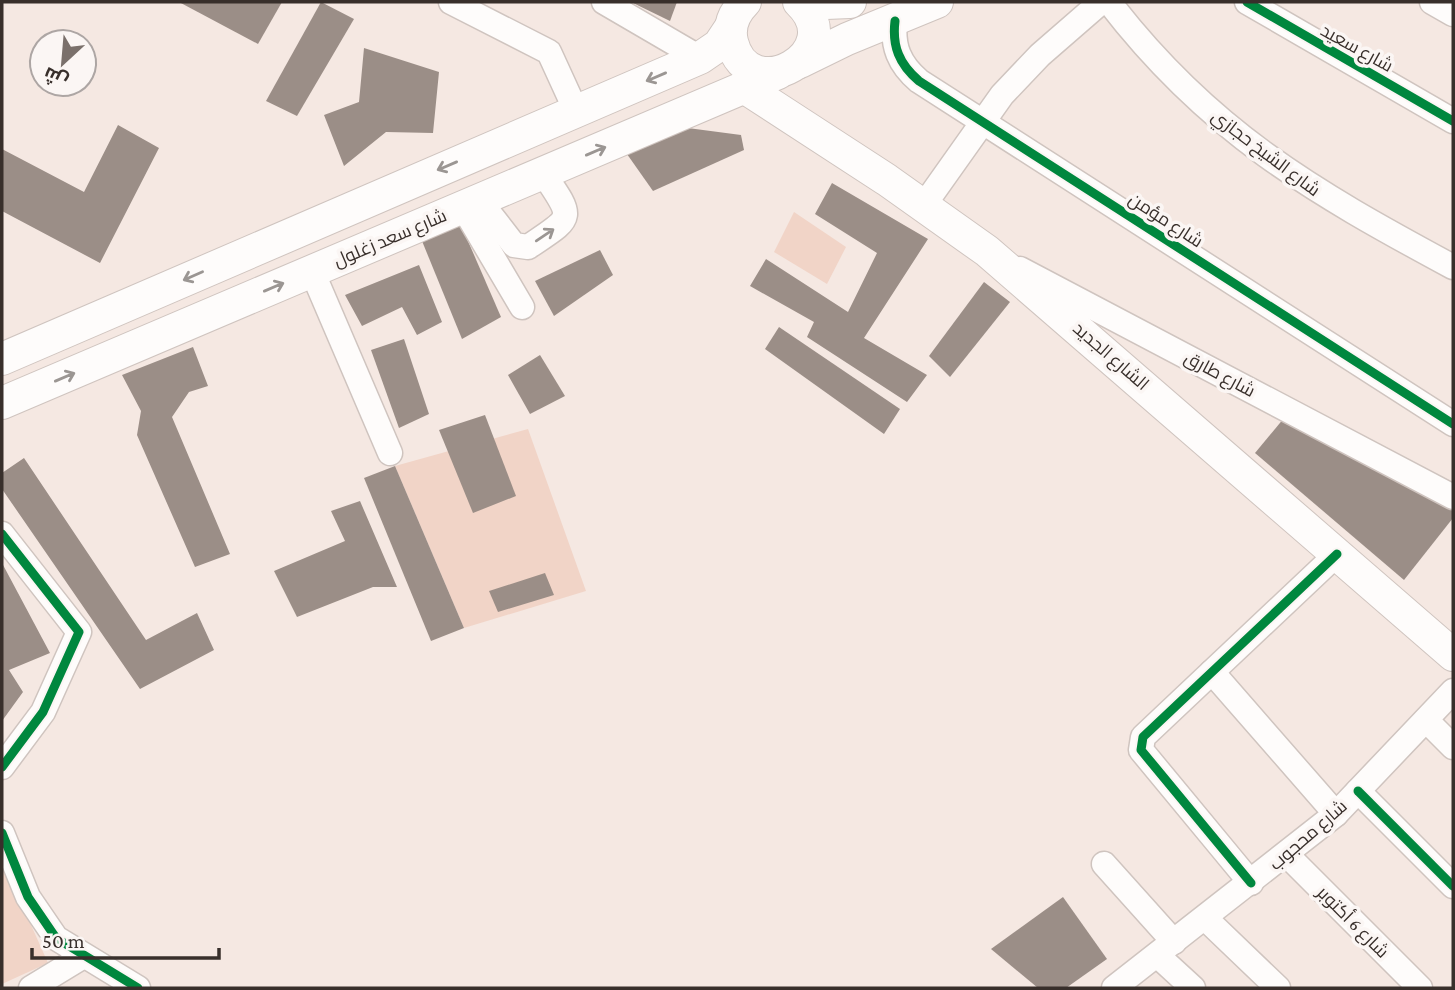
<svg xmlns="http://www.w3.org/2000/svg" width="1455" height="990" font-family="'Crimson Pro',Cairo,serif">
<rect width="100%" height="100%" fill="#f5e8e2"/>
<g fill="#f1d4c7">
<path d="M794,212L846,247L827,284L774,252Z"/>
<path d="M528,429L586,591L464,628L395,466Z"/>
<path d="M2,860L48,963L2,984Z"/>
</g>
<g fill="#9b8e87">
<path d="M179,2H282L258,44Z"/>
<path d="M321,2L354,19L297,116L266,101Z"/>
<path d="M631,2H677L670,21Z"/>
<path d="M364,48L439,72L433,133L386,132L344,166L324,115L359,102Z"/>
<path d="M118,125L159,148L100,263L2,211V149L84,192Z"/>
<path d="M665,125L741,135L744,150L653,191L622,147Z"/>
<path d="M832,183L928,239L864,338L927,375L907,402L807,337L814,322L750,286L766,259L848,312L877,253L815,214Z"/>
<path d="M461,225L501,317L462,339L422,241Z"/>
<path d="M600,250L613,275L554,316L535,281Z"/>
<path d="M419,265L442,322L417,335L402,307L362,326L345,295Z"/>
<path d="M984,282L1010,302L950,377L929,356Z"/>
<path d="M779,327L900,409L884,434L765,349Z"/>
<path d="M404,339L429,414L399,428L371,350Z"/>
<path d="M193,347L208,386L189,392L172,417L230,554L195,567L137,435L141,411L122,375Z"/>
<path d="M540,355L565,396L530,414L508,375Z"/>
<path d="M1289,412L1453,504V518L1404,580L1255,453Z"/>
<path d="M485,415L516,496L473,513L439,430Z"/>
<path d="M24,458L146,640L197,613L214,650L140,689L2,489V473Z"/>
<path d="M395,466L464,628L431,641L364,478Z"/>
<path d="M360,501L397,587H373L297,617L274,571L345,541L331,511Z"/>
<path d="M2,563L50,653L9,670L23,692L2,721Z"/>
<path d="M545,573L554,595L498,612L489,591Z"/>
<path d="M1063,897L1107,959L1066,988H1038L991,949Z"/>
</g>
<g fill="none" stroke-linecap="round" stroke-linejoin="round">
<g stroke="#cfc4bf" stroke-width="27">
<g id="minor">
<path d="M451,2L549,52L576,111"/>
<path d="M604,2L700,58"/>
<path d="M1109,2C1209,132 1312,191 1453,267"/>
<path d="M1247,2L1453,121"/>
<path d="M1432,2L1453,14"/>
<path d="M895,21C892,46 899,64 919,81L1453,424"/>
<path d="M479,200L514,245L528,247C574,216 575,220 543,173"/>
<path d="M924,205L1002,95L1040,55L1101,2"/>
<path d="M463,207L522,307"/>
<path d="M1020,269L1453,497"/>
<path d="M312,271L390,453"/>
<path d="M2,534L79,632L43,712L2,767"/>
<path d="M1212,672L1336,814"/>
<path d="M1426,720L1453,747"/>
<path d="M1358,791L1453,886"/>
<path d="M2,833L28,897L56,938L138,988"/>
<path d="M1287,855L1420,988"/>
<path d="M1104,864L1174,942"/>
<path d="M1251,883L1141,750L1143,737L1337,554"/>
<path d="M1206,919L1278,988"/>
<path d="M1157,955L1193,988"/>
<path d="M31,988L82,957"/>
<path d="M1114,988L1336,814L1453,691"/>
</g>
</g>
<g stroke="#cfc4bf" stroke-width="34">
<g id="major">
<path d="M745,2C734,13 728,26 732,42C749,110 852,52 799,2"/>
<path d="M802,4L850,2"/>
<path d="M800,62L847,39L937,2"/>
<path d="M744,87L887,180L987,251L1453,655"/>
<path d="M2,359L700,58L719,45L731,27"/>
<path d="M2,403L778,73"/>
</g>
</g>
<use href="#minor" stroke="#fefcfb" stroke-width="24"/>
<use href="#major" stroke="#fefcfb" stroke-width="32"/>
<g stroke="#fbf6f4" stroke-width="13">
<g id="cycleway">
<path d="M1247,2L1453,121"/>
<path d="M895,21C892,46 899,64 919,81L1453,424"/>
<path d="M2,534L79,632L43,712L2,767"/>
<path d="M1358,791L1453,886"/>
<path d="M2,833L28,897L56,938L138,988"/>
<path d="M1251,883L1141,750L1143,737L1337,554"/>
</g>
</g>
<use href="#cycleway" stroke="#00873e" stroke-width="9"/>
</g>
<defs><path id="oneway-shaft" d="M-6 0H5M1.5-3L5.5 0L1.5 3" fill="none" stroke-width="1.6" stroke-linecap="round" stroke-linejoin="round" transform="scale(1.75)"/></defs>
<g stroke="#9b9693">
<use href="#oneway-shaft" transform="translate(656 77) rotate(157)"/>
<use href="#oneway-shaft" transform="translate(596 151) rotate(-23)"/>
<use href="#oneway-shaft" transform="translate(447 166) rotate(157)"/>
<use href="#oneway-shaft" transform="translate(545 235) rotate(-34)"/>
<use href="#oneway-shaft" transform="translate(193 276) rotate(156)"/>
<use href="#oneway-shaft" transform="translate(274 287) rotate(-23)"/>
<use href="#oneway-shaft" transform="translate(65 377) rotate(-23)"/>
</g>
<g text-anchor="middle" stroke-width="7" stroke-linejoin="round" paint-order="stroke">
<g font-size="18" fill="#382f2b" stroke="#fbf6f4">
<text transform="translate(1357 48) rotate(29)" y="6">شارع سعيد</text>
<text transform="translate(1266 153) rotate(37)" y="6">شارع الشيخ حجازي</text>
<text transform="translate(1166 220) rotate(33)" y="6">شارع مؤمن</text>
<text transform="translate(390 238) rotate(-23)" y="6">شارع سعد زغلول</text>
<text transform="translate(1111 356) rotate(41)" y="6">الشارع الجديد</text>
<text transform="translate(1220 374) rotate(28)" y="6">شارع طارق</text>
<text transform="translate(1308 835) rotate(-41)" y="6">شارع محجوب</text>
<text transform="translate(1353 922) rotate(45)" y="6">شارع 6 أكتوبر</text>
</g>
</g>
<rect width="1455" height="990" fill="none" stroke="#382f2b" stroke-width="7"/>
<g transform="translate(63 63) rotate(206)"><circle r="33" fill="#fbf6f4" stroke="#ada6a4" stroke-width="2"/>
<path d="M0-5L12 26L0 18L-12 26Z" fill="#7a706b"/>
<text y="-10" font-size="19" font-weight="bold" text-anchor="middle" fill="#382f2b">ش</text>
</g>
<path d="M32 948v10h187v-10" fill="none" stroke="#382f2b" stroke-width="3.5"/>
<text x="42" y="948" font-size="21" fill="#382f2b" stroke="#fbf6f4" stroke-width="5" paint-order="stroke">50 m</text>
</svg>
